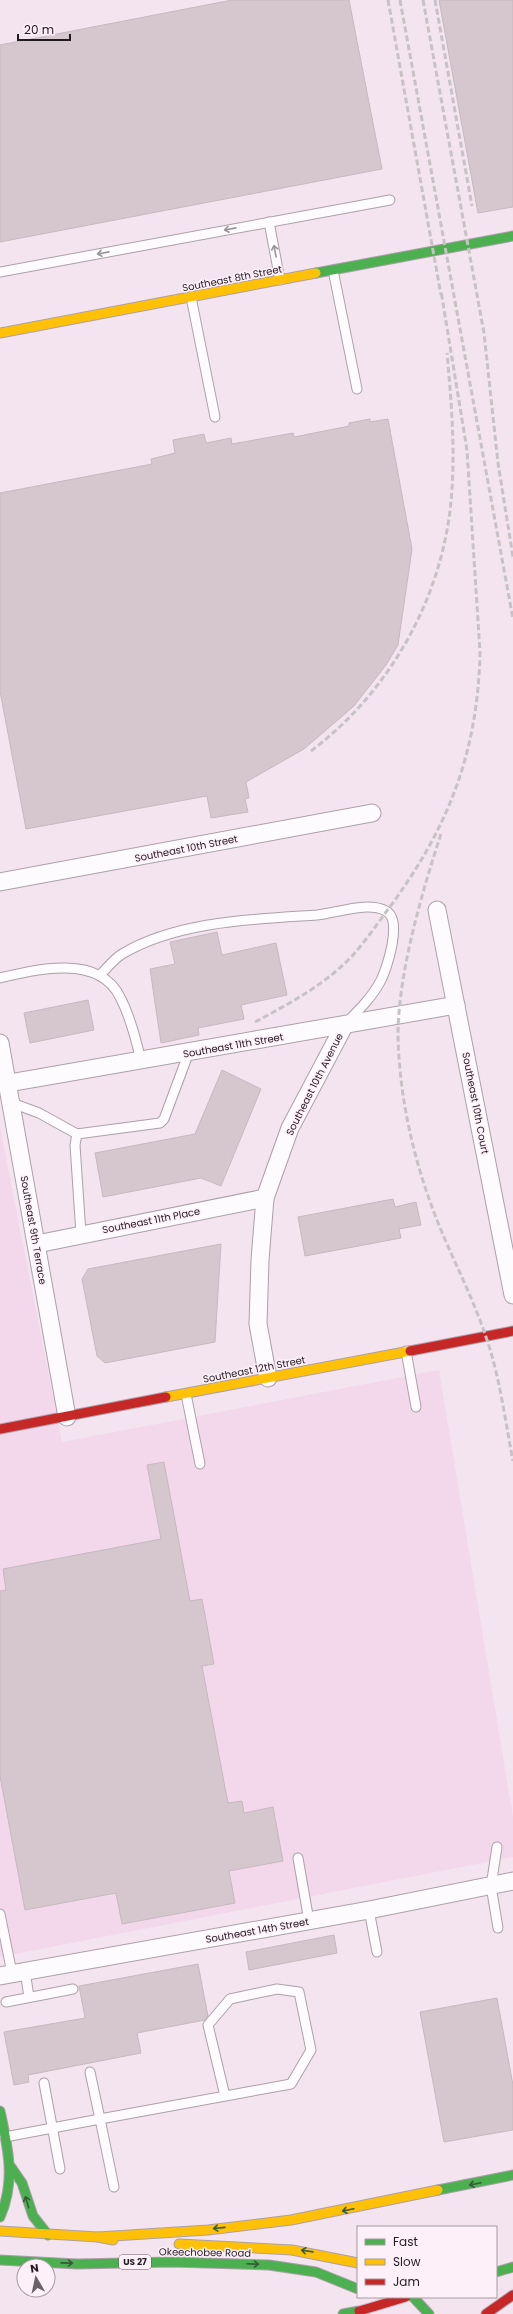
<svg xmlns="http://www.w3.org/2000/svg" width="513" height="2314" font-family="Poppins,sans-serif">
<rect width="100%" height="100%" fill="#f4e4ef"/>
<path fill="#f3d8ec" d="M0,1127L62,1442L439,1370L513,1817V1857L0,1957Z"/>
<g fill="#d6c6cd" stroke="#c7b9c0">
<path d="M232,0H349L382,169L0,242V45Z"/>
<path d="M439,0H513V207L478,213Z"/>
<path d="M370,419V422L388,419L412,549L398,645L386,665L354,706L304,749L246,782L249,798L245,799L248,812L211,818L207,796L26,829L0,691V493L152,464L151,459L175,453L173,440L204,434L206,443L231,438L232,444L293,433L294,437L349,426V423Z"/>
<path d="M217,932L222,955L276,943L287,995L241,1005L244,1019L198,1028L199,1035L161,1043L150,969L175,964L170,942Z"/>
<path d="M88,1000L94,1030L30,1043L24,1013Z"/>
<path d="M222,1070L261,1089L221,1186L201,1178L103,1197L95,1153L195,1134Z"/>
<path d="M393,1199L395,1207L416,1202L421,1225L399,1229L401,1238L305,1256L298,1217Z"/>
<path d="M221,1244L215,1342L105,1363L97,1356L82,1279L88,1269Z"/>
<path d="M164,1462L190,1601L202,1599L214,1664L202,1666L228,1803L242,1801L244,1813L273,1807L283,1861L229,1871L235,1903L122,1924L116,1893L25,1910L0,1776V1591L6,1590L3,1569L161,1539L147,1465Z"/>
<path d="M334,1935L337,1953L249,1970L246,1952Z"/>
<path d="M198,1964L208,2016L205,2020L137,2033L141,2053L28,2075L29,2082L14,2085L4,2032L85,2018L79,1986Z"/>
<path d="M497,1998L513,2085V2130L444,2142L420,2012Z"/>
</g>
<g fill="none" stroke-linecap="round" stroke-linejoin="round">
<g stroke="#aca0a9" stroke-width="11">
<g id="lane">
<path d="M269,222L280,280"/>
<path d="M333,270L357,389"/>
<path d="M0,272L390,200"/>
<path d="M191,297L215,417"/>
<path d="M100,975C107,968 114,959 122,954C177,921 255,919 317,915C338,913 367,901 386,911C403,920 387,969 380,982C372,997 359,1010 347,1022"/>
<path d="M0,978C37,969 99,954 120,997C130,1016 136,1039 141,1061"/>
<path d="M12,1103L39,1113L77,1134L75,1145L81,1234"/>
<path d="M77,1134L160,1123L164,1119L189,1052"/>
<path d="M406,1351L416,1407"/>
<path d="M186,1394L200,1464"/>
<path d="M497,1847L491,1886L498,1928"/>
<path d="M298,1858L309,1921"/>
<path d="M369,1910L377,1952"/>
<path d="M0,1914L12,1973"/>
<path d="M25,1971L29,1997"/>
<path d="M6,2002L73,1989"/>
<path d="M90,2072L100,2119L291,2084L311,2050L299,1992L277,1989L230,1999L208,2025L225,2096"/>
<path d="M44,2083L60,2169"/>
<path d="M5,2137L100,2119L114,2187"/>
</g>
</g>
<g stroke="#aca0a9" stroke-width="19">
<g id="street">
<path d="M0,882L372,813"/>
<path d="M437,910L513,1295"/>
<path d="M0,1043L67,1417"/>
<path d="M9,1083L456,1005"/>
<path d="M37,1244L265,1198"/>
<path d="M268,1378L258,1324L260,1260L265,1198L290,1128L344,1026"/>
<path d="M0,1976L369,1910L513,1881"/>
</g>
</g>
<g stroke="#aca0a9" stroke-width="11">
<g id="fast">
<path d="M316,273L513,236"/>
<path d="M0,2111C8,2148 16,2181 0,2217"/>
<path d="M11,2167L22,2183L33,2216L48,2235"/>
<path d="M438,2190L513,2175"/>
<path d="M0,2260L77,2264L172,2262L269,2265L316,2272L358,2289"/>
<path d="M496,2272L513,2267"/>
<path d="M413,2297L429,2314"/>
<path d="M343,2314L359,2311"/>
</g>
</g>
<g stroke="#aca0a9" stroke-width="11">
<g id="slow">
<path d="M0,333L316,273"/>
<path d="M166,1397L410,1351"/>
<path d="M0,2231L98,2237L113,2240"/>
<path d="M98,2237L208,2230L291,2220L438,2190"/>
<path d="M179,2244L292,2250L358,2263"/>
</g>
</g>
<g stroke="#aca0a9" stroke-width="11">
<g id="jam">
<path d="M410,1351L513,1331"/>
<path d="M0,1429L166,1397"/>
<path d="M486,2314L513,2295"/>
</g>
</g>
<use href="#lane" stroke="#fdfbfd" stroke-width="9"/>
<use href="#street" stroke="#fdfbfd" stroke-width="17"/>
<use href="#fast" stroke="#4caf50" stroke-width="9"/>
<use href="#slow" stroke="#ffc107" stroke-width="9"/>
<use href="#jam" stroke="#c62828" stroke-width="9"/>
<g stroke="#c7c3c5" stroke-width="3" stroke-dasharray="6 3" stroke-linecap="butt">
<path d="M388,0L441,295"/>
<path d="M400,0L513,619"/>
<path d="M423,0L484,333L498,463L513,557"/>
<path d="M435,0L472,206"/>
<path d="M311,751C392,690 446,592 452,489C455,444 451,398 447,353"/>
<path d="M441,834C422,892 398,974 398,1035C399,1093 412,1153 432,1207C448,1251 471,1292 486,1337C500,1377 505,1420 513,1461"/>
<path d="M255,1022C283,1007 311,992 335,972C355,956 371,933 386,912C447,831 478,754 480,652L467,450L441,291"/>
</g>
<g stroke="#cbc3c8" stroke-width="11" stroke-linecap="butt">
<path id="jam-bridge" d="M359,2311L406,2297"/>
</g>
<use href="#jam-bridge" stroke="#c62828" stroke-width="9"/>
</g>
<defs><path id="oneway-shaft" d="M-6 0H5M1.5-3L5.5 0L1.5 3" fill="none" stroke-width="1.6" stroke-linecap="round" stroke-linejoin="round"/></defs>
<g stroke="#9b959a">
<use href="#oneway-shaft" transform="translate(230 229) rotate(169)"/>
<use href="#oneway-shaft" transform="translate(275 251) rotate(-101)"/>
<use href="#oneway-shaft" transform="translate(103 253) rotate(169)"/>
</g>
<g stroke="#355c36">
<use href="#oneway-shaft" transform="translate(475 2184) rotate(168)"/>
<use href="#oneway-shaft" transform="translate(27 2202) rotate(-106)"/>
<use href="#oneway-shaft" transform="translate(348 2210) rotate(168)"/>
<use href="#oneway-shaft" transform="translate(219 2228) rotate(174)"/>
<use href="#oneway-shaft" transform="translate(307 2251) rotate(-172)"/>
<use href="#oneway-shaft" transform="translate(67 2263) rotate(1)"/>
<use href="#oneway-shaft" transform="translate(253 2264) rotate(2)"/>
</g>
<g text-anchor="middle" stroke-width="3" stroke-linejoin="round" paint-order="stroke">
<rect fill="#fdf0f9" stroke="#645a61" stroke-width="1" x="119" y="2255" width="32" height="14" rx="3"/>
<g font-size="9" font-weight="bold" fill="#231920">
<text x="135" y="2265">US 27</text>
</g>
<g font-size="10" fill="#231920" stroke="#fdf0f9">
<text transform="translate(232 278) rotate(-11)" y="4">Southeast 8th Street</text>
<text transform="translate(186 848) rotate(-11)" y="4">Southeast 10th Street</text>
<text transform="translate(233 1045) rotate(-10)" y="4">Southeast 11th Street</text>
<text transform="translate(314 1084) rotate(-63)" y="4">Southeast 10th Avenue</text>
<text transform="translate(476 1103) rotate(79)" y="4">Southeast 10th Court</text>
<text transform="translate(151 1220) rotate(-11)" y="4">Southeast 11th Place</text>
<text transform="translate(34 1230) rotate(80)" y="4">Southeast 9th Terrace</text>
<text transform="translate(254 1369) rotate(-11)" y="4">Southeast 12th Street</text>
<text transform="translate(257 1930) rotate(-10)" y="4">Southeast 14th Street</text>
<text transform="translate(205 2252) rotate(1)" y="4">Okeechobee Road</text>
</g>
</g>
<rect x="357" y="2226" width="140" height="72" fill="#fdf0f9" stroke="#a69aa2"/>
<rect x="365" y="2239" width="20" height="6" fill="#4caf50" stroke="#a69aa2"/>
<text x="393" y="2246" font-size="12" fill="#231920">Fast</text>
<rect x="365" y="2259" width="20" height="6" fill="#ffc107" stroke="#a69aa2"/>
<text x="393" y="2266" font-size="12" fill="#231920">Slow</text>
<rect x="365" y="2279" width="20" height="6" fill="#c62828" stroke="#a69aa2"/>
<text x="393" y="2286" font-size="12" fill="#231920">Jam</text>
<g transform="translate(36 2278) rotate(351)"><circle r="19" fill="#fdf0f9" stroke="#a69aa2"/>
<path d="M0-3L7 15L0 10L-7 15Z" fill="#6c6068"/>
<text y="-6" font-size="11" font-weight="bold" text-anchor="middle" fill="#231920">N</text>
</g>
<path d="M18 34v6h52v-6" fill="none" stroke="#231920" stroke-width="2"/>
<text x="24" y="34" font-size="12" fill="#231920" stroke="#fdf0f9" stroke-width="3" paint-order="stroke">20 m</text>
</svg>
